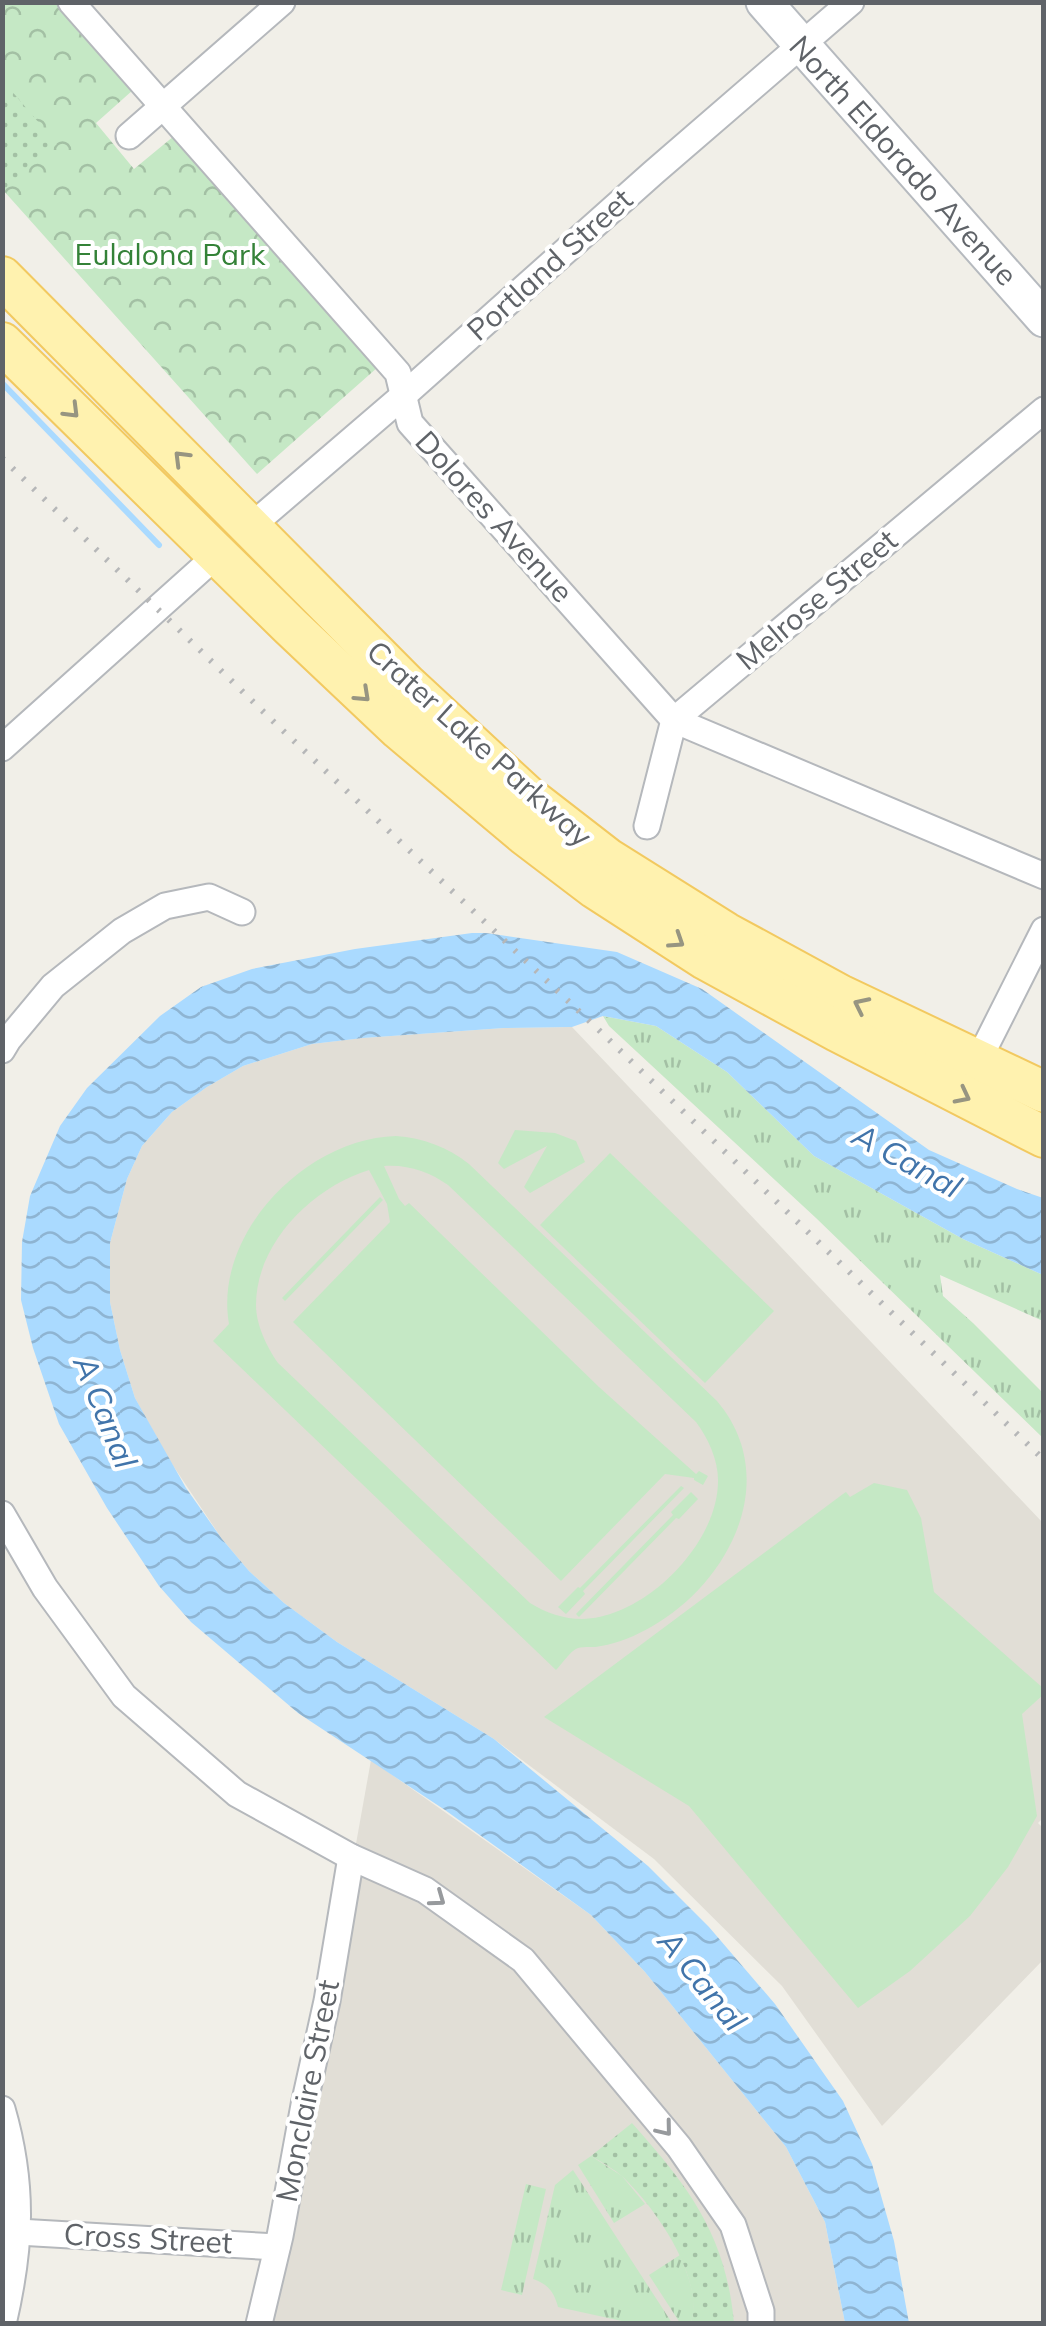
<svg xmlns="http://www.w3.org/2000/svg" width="1046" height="2326" font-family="Mulish,sans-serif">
<defs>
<pattern id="grass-tufts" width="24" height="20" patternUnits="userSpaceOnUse" patternTransform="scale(2.5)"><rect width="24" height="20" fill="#c5e8c5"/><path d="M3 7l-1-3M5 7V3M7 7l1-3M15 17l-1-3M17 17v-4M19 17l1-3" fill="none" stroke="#a3c0a4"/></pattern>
<pattern id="park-crowns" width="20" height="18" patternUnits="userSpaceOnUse" patternTransform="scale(2.5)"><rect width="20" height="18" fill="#c5e8c5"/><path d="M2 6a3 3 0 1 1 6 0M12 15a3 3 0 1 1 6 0" fill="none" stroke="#a3c0a4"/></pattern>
<pattern id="garden-dots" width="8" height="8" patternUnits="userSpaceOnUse" patternTransform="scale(2.5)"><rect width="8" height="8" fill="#c5e8c5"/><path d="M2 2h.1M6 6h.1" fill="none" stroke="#a3c0a4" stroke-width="1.8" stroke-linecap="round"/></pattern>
<pattern id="water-waves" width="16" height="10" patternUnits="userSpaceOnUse" patternTransform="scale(2.5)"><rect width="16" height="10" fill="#aadaff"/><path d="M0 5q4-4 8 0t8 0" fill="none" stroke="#8eb4d2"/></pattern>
</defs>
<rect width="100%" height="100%" fill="#f1efe8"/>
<g fill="#e1ded6">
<path d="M572,1027L1043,1523L1044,1817L1038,1823L1044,1829L1043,1960L882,2126L782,1986L654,1859L494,1739L337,1642L284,1603L249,1571L222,1539L168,1458L135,1398L120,1350L110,1302V1243L127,1179L142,1146L172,1112L207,1087L243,1066L312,1044L363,1038L504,1028Z"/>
<path d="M371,1760L591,1915L645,1972L786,2147L825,2222L845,2323L270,2324Z"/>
</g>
<g fill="url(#grass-tufts)">
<path d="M603,1016L656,1026L727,1072L814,1156L963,1239L1043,1275V1321L940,1275L943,1296L973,1323L1043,1393V1438L816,1218L609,1026Z"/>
<path d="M591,2156L622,2176L645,2204L614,2223L578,2165Z"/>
<path d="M573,2170L672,2323H631L558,2307C554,2292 548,2284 533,2279L555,2185Z"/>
<path d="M526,2184L546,2189L522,2295L501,2290Z"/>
<path d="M680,2255C689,2278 698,2299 691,2323H680L649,2275Z"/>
</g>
<path fill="url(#park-crowns)" d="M2,3H58L133,90L96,123L134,169L174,136L378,367L257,474L3,190Z"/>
<g fill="url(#garden-dots)">
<path d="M10,89L57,144L3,191V95Z"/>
<path d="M632,2123C689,2187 726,2235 734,2323H691C704,2277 656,2209 624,2178C614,2169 602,2162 591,2156Z"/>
</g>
<g fill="#c5e8c5" fill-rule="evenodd">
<path d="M515,1130L555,1133L576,1141L585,1162L530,1193L524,1187L547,1146L504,1169L498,1163Z"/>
<path d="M396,1136C423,1138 448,1147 469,1164L717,1401C783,1479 729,1583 651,1627C635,1636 619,1643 601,1646C594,1648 584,1646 578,1648C570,1651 562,1664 556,1670L213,1341L229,1324C213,1233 307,1138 396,1136ZM384,1166C407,1164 430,1172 448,1185L696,1422C708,1438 718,1460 718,1480C719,1543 645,1618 582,1619C564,1619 546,1613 530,1603L278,1363C267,1347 256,1325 256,1305C256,1243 313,1187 369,1170L387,1204L390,1222L293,1322L561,1581L665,1474L694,1478V1480L703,1485L708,1476L699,1471L696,1474L599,1387L409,1203L405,1206L399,1199Z"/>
<path d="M610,1153L774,1311L705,1383L540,1225Z"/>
<path d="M380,1197L383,1200L285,1301L282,1298Z"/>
<path d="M874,1483L907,1490L921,1518L934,1592L1043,1688L1044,1694L1022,1714L1037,1816L1008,1867L970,1916L910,1971L858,2008L689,1806L544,1717L843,1494L846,1492L850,1497Z"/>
<path d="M681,1486L684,1488L583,1591L585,1594L566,1614L558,1607L578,1587L580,1588Z"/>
<path d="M691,1492L698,1499L679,1519L676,1518L579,1617L576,1614L673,1515L671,1512Z"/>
</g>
<path fill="url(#water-waves)" d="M472,933H486L617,952L702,989L929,1150L1017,1189L1043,1198V1275L963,1239L814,1156L727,1072L656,1026L603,1016L572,1027L504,1028L363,1038L312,1044L243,1066L207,1087L172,1112L142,1146L127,1179L110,1243V1302L120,1350L135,1398L186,1488L222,1539L249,1571L284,1603L337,1642L494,1739L648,1866L709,1927L775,2004L843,2101L872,2164L894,2241L909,2323H845L825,2222L786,2147L645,1972L591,1915L445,1810L298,1713L191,1622L159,1586L107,1508L59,1424L33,1348L21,1300L22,1242L30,1196L60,1126L87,1088L160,1016L201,987L252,969L355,949Z"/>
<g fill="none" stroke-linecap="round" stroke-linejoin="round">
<path stroke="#aadaff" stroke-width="6" d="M2,383L159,545"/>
<g stroke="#b5b8bc" stroke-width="29">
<g id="street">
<path d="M71,2L398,373L410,423L674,720L1044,876"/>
<path d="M129,136L282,2"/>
<path d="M249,528L404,395L653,173L851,2"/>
<path d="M2,748L217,555"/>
<path d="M647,826L674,720L1044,410"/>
<path d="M2,1050L8,1040L53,986L122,931L165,906L209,897L242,912"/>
<path d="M978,1061L1044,930"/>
<path d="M2,1514L45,1588L124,1696L237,1794L351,1857L425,1890L523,1960L679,2147L733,2225L761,2311V2324"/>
<path d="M2,2109C24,2185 21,2247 3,2324"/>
<path d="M18,2232L277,2247"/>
<path d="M259,2324L280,2236L304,2105L327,2001L351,1857"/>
</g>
</g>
<g stroke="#b6babf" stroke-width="39">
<path id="secondary" d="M764,2L1044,319"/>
</g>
<g stroke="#f2c960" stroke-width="44">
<g id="primary">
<path d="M2,277L407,685L528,797L608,859L726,933L840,995L1044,1092"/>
<path d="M2,343L290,626L399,729L524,834L595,888L705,959L837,1031L1044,1137"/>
</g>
</g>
<use href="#street" stroke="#fff" stroke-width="25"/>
<use href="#secondary" stroke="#fff" stroke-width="35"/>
<use href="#primary" stroke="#fff2af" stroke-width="40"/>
<path stroke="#b6b7b8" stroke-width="6" stroke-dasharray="2.5 12" stroke-linecap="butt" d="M2,458L275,723L604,1035L1044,1460"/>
</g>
<defs><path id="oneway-chevron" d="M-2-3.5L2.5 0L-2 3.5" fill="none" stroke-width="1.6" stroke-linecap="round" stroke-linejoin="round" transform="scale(2.5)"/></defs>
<g stroke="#979581">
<use href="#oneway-chevron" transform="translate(72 411) rotate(45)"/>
<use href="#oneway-chevron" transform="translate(181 458) rotate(-135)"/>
<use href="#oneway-chevron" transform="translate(363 695) rotate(43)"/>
<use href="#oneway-chevron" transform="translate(677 941) rotate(33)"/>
<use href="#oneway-chevron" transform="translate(861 1005) rotate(-154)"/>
<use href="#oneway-chevron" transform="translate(963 1096) rotate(27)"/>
</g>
<g stroke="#979a9d">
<use href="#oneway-chevron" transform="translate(438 1899) rotate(36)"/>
<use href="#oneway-chevron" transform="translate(665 2129) rotate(51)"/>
</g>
<g text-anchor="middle" stroke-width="8" stroke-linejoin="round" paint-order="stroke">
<g font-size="30" fill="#5f6368" stroke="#fff">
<text transform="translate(903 161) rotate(48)" y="10">North Eldorado Avenue</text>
<text transform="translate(550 265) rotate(-42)" y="10">Portland Street</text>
<text transform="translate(494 517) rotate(48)" y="10">Dolores Avenue</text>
<text transform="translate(817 600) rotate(-40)" y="10">Melrose Street</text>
<text transform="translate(479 744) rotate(42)" y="10">Crater Lake Parkway</text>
<text transform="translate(308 2091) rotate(-79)" y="10">Monclaire Street</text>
<text transform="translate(148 2239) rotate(3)" y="10">Cross Street</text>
</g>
<g font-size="30" fill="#348238" stroke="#fff">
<text x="170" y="265">Eulalona Park</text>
</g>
<g font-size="32" font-style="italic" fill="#4174aa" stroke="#fff">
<text transform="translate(907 1161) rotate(29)" y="11">A Canal</text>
<text transform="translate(105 1412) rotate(68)" y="11">A Canal</text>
<text transform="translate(702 1981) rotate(51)" y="11">A Canal</text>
</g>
</g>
<rect width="1046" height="2326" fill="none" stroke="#5f6368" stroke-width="10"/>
</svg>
